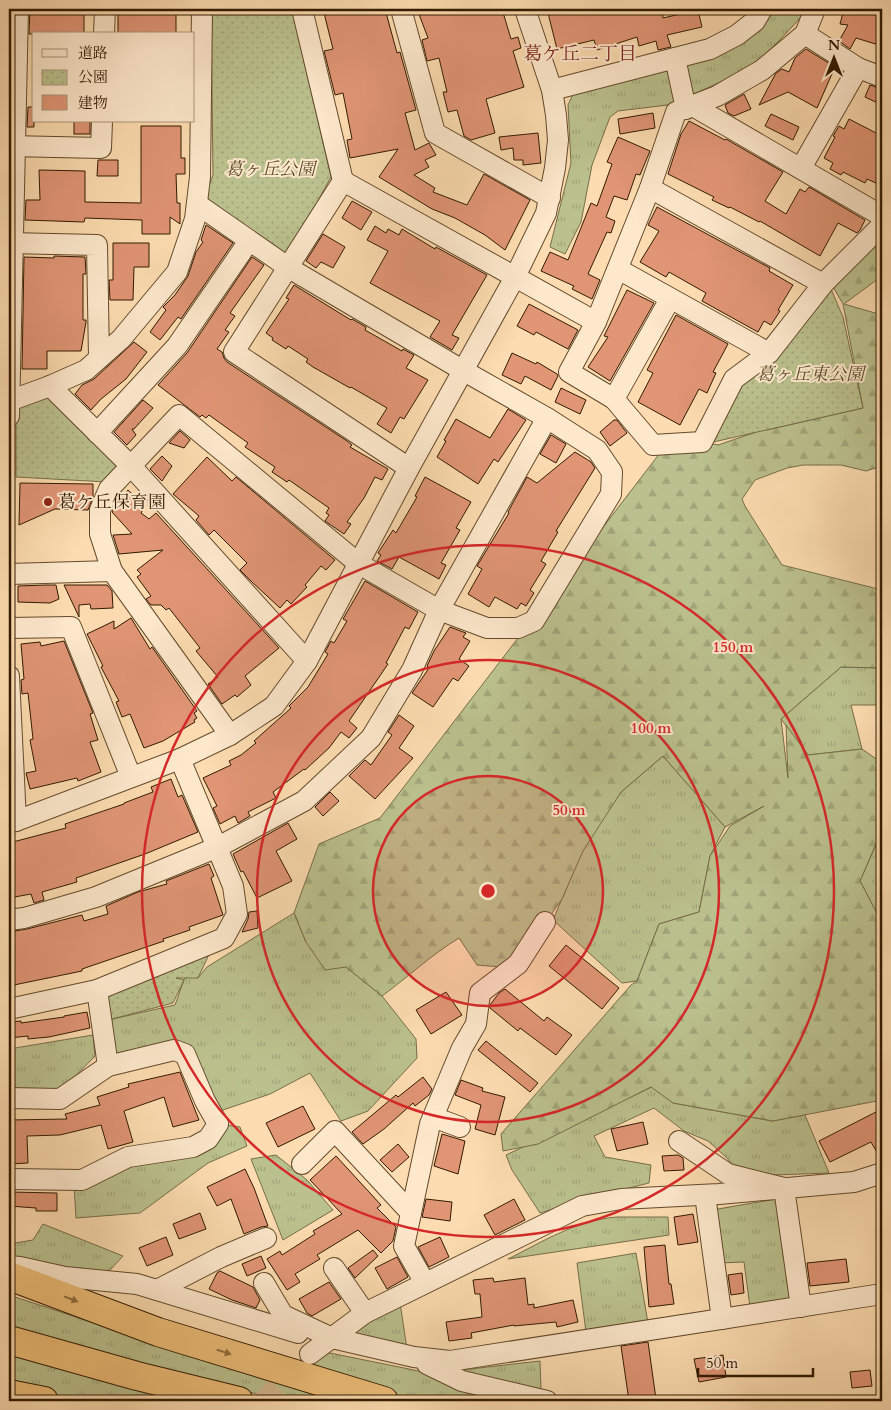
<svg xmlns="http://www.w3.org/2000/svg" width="891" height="1410" font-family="Cardo,'Noto Serif JP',serif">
<defs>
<pattern id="grass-tufts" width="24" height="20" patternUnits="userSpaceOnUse" patternTransform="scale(1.25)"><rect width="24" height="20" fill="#bbc18e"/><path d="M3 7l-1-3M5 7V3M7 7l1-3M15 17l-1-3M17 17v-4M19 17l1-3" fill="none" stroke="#a1a579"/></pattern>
<pattern id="forest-firs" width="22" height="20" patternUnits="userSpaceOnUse" patternTransform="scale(1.25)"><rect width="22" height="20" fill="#bbc18e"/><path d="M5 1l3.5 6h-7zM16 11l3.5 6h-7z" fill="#a1a579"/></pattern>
<pattern id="park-dots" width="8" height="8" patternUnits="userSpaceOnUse" patternTransform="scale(1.25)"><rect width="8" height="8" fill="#bbc18e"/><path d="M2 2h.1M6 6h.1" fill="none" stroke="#a1a579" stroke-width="1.8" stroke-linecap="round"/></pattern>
</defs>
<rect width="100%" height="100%" fill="#fcdcb0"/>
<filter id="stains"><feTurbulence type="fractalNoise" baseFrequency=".004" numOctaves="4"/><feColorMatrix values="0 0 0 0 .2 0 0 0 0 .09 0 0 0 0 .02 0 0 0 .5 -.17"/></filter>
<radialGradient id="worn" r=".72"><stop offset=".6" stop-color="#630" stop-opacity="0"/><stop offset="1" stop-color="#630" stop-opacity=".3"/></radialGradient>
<g fill="url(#grass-tufts)" stroke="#766e47">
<path d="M772,9H805L803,15L777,43L751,68L692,95L683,63Z"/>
<path d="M669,68L676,104L618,111L610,117L592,165L581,222L565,254L550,247L571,163L568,105L575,90Z"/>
<path d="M841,667L882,668V705H851L862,749L808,755L781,719Z"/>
<path d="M663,756L725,827L710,856L699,912L659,924L637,981L622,983L553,920L591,829L621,792Z"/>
<path d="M882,831V923L860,881Z"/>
<path d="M294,913L306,942L346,967L382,996L416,1039L417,1058L368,1111L341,1121L310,1073L270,1094L217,1112L188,1045L112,1057L108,1020L175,1005L186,974L198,978L207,967Z"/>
<path d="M93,1035L95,1056L63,1089L9,1091V1049Z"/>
<path d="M652,1087L673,1103L772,1121L805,1115L829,1173L773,1175L737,1170L726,1157L708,1141L684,1131L654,1108L594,1136L605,1157L651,1165L649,1183L578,1201L540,1213L512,1170L506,1155Z"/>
<path d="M218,1124L240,1127L247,1146L208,1163L140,1213L76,1218L74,1185L128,1157L191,1148Z"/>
<path d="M276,1155L307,1180L333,1210L283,1240L251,1159Z"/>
<path d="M776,1199L790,1298L750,1307L744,1262L718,1263L712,1210Z"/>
<path d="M616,1217H668L669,1235L508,1259C544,1241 575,1221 616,1217Z"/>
<path d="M43,1224L123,1256L111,1269L95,1279L62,1272L9,1254V1244L33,1240Z"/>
<path d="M636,1253L648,1323L586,1332L577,1263Z"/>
<path d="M9,1295L219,1364L344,1401H289L209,1383L9,1326Z"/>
<path d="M399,1296L408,1356L332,1338Z"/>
<path d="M315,1350L409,1369L551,1401H403L302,1373Z"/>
<path d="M9,1354L197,1401H60L9,1388Z"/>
<path d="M540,1361L541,1389L453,1371Z"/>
</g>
<path fill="url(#forest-firs)" stroke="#766e47" d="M882,229V276L844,304L882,315V466L866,471L841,465H803L787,468L755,480L742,499L745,506L782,565L882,590V668L841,667L781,719L788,778L786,725L808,755L862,749L882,763V830L860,881L882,923V1100L773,1121L673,1103L651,1087L538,1144L503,1151L501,1134L631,985L637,981L659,924L699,912L710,856L730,826L764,806L725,827L663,756L621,792L583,851L562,899L513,968L477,965L459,938C431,955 408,977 382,996L346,967L325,970L306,942L294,913L319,844L380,818L663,449L709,443L718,445L771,427L767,430L863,408L843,304L831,283Z"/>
<g fill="url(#park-dots)" stroke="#766e47">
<path d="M211,9H292L331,177L288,256L205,197L213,175Z"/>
<path d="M827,280L843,317L863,408L709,443L734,379Z"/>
<path d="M53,388L121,465L107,482L16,477V404Z"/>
<path d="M212,948L198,978H176L184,980L173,1003L108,1020V996Z"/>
</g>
<g fill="#e09575" stroke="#321a00">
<path d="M30,9H84V34H29Z"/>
<rect x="118" y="9" width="58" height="25"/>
<path d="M323,9H385L397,53L400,52L416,110L405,113L415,150L429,143L436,155L425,160L429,167L414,175L435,188L433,192L467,205L484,174L530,200L505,250L485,235L455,218L432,209L379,177L398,149L350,158L347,140L352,139L343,93L335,95L324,51L333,49Z"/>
<path d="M417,9H502L511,39L518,37L521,48L513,51L524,87L486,99L495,133L471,140L464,136L457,110L448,112L443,92H447L439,58L427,61L422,40L428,38Z"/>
<path d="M547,9H662L663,18L698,10L702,27L667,35L671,47L658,50L656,41L639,46L637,37L597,50L594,40L557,49Z"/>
<path d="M844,9H855L882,15V46L856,38L850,49L839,41L848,25L840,24Z"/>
<path d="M806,49L835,67L817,108L788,92L759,105L776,73L782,69L789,72L795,58Z"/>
<path d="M870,85L882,89V105L865,97Z"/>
<path d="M744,94L751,109L734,116L728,113L725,105Z"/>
<path d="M28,107H34V127H27Z"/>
<path d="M653,113L655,128L620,134L618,119Z"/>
<path d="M771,114L799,127L793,140L765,126Z"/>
<path d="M849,119L882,136V175L878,184L867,179L865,183L843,172L841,175L830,169L833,163L824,158L835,137L833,136L839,126L844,129Z"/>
<rect x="74" y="121" width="16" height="13"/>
<path d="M689,121L725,140L726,139L783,172L765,201L786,214L800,189L805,192L809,187L865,220L860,230L857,233L838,223L820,256L760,221L759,222L730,207L729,208L712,200L714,197L668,174L681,134Z"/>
<path d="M141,126H181V158H185V174H176L177,203H180V224L170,217V234H142V220L85,218L84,222L25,220L26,200H40L39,170L85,171V202L141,203Z"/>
<path d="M538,133L541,163L523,165V160H514L513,148L501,150L499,137Z"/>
<path d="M618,137L650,151L640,175L636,174L627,200L614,196L606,217L615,221L611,233L607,232L588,274L600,280L592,299L572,289L574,286L541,271L550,252L568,260L591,203L597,206L612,164L607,162Z"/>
<path d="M98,160H118V176H97Z"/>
<path d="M352,201L372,212L361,230L342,218Z"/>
<path d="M657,207L770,268L769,271L793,285L778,310L780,311L771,325L764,321L758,332L702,301L706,293L669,272L666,277L640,262L659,231L648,225Z"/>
<path d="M206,225L233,243L181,319L178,317L160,340L150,332L166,310L163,307L175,295L188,276L196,252L203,242L201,240Z"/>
<path d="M375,226L386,233L388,229L399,235L402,229L435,249L436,247L487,275L452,335L459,338L452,350L430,337L440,321L370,283L388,251L367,240Z"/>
<path d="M323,234L345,247L333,268L321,262L316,268L306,261Z"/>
<path d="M113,243H149V267H134L133,300H110L109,280H113Z"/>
<path d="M54,256L85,257L86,274H83V320H86V322L81,351H47V369H22L24,257L54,258Z"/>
<path d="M252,257L264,265L230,313L235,316L225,330L229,332L217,349L222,352L224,358L227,362L347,441L352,445L350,447L388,469L382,480L375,477L364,498L347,522L351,524L344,534L325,521L329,515L326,513L329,508L289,480L287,482L272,472L275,467L245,447L248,443L209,415L206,418L202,415L200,417L158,385L187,353Z"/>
<path d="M294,285L351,320L352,319L366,327L365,330L402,351L403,349L414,355L406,368L428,380L404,419L400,417L391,433L377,424L387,408L351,387L350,388L313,367L306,362L308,359L288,346L286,349L272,340L273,338L266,333L289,299L286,298Z"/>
<path d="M627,290L654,303L610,381L588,367L608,337L604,336Z"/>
<path d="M529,304L578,330L568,349L536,332L534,335L517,326Z"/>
<path d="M676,315L728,344L713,372L716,373L707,393L699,389L680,425L638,402L653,373L647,370Z"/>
<path d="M134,342L147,352L126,379L101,399L91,410L75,394L82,385L94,379Z"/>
<path d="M512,353L536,364L537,362L557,374L558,376L551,390L525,376L521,384L502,375Z"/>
<path d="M561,388L586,400L580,414L555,402Z"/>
<path d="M143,400L153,408L134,429H132L136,435L127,445L114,432Z"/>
<path d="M508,409L526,420L498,462L494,459L478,484L437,457L446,441L444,440L456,419L490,438Z"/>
<path d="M614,420H617L627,433L610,446L600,432Z"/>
<path d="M180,431L190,440L184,448L169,443Z"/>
<path d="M551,435L566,444L556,463L540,454Z"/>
<path d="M575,452L591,462L595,468L556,531L558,532L541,561L546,564L530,590L534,593L526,606L521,603L517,609L495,597L489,607L468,594L482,569L477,566L509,513L508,512L527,477L537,483Z"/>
<path d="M162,456L172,466L162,481L150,469Z"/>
<path d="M207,457L232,481L236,477L335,560L326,570L321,566L305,585L307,587L291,604L287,600L280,608L253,583L240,570L247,563L214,530L209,535L196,520L199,516L173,494Z"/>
<path d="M425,477L471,502L456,528L460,530L441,563L446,565L439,579L399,557L392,569L377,561L381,555L378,553L393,530L396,533L417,497L415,496Z"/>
<path d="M20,483L93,484V497L88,510L55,509L19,525Z"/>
<path d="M128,490L145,506L141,513L149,519L156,513L279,648L245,676L251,685L237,697L235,695L222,704L208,684L218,677L196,651L200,648L169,608L166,610L161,605H151L146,599L151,596L137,577L141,574L137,570L163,550L119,554L113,535L132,534L112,512L117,502Z"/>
<path d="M365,581L418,612L409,629L405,627L386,663L388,664L349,721L357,728L349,738L341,732L329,748L305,770L304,769L273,792L276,798L248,812L250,816L238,823L235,816L220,824L213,808L217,806L203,778L231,765L229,761L241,755L256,743L254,741L291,708L289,706L308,687L328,654L325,652L331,641L334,643L347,621L343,619Z"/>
<path d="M46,585H56L59,599L50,603L18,602V586Z"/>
<path d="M64,585H107L112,591L113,608L91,609L90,604L79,605V617Z"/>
<path d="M131,618L150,649L152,647L197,711L194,713L197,718L194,720L195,722L163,741L144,748L130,714L122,717L116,702L119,701L101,667L103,666L87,634L114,621V629Z"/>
<path d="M450,627L466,633L463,637L470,641L459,659L469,666L458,681L453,678L433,707L412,693L429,668L427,666L434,651Z"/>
<path d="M64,641L93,713L90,714L98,740L90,742L101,772L78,781L77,778L30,789L26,773L36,771L30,740L33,739L28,693L22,694L21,680L24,679L21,644L40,642L41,646Z"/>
<path d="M399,715L414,726L399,748L413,758L375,799L349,776L365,760L371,765L392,735L388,732Z"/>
<path d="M171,779L178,797L182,795L198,832L145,854L76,878L77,882L42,892L44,900L34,903L31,894L9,898V843L66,828L65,824L124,804V803L153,792L151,787Z"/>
<path d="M330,792L339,801L323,816L315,807Z"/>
<path d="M288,823L297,839L276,851L292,881L257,898L243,871L241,872L233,854Z"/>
<path d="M209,864L214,876L211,878L223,915L189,927L190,930L163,939L164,941L82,969V971L9,986V932L27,929L82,915L84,921L108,914L106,906L138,892L167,884L166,881Z"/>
<path d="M257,911L258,928L242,932L248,919L249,912Z"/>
<path d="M566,945L619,988L602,1009L549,966Z"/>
<path d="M505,989L544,1021L547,1017L572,1035L556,1055L520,1028L518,1031L490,1008V1005L499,993Z"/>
<path d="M446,992L462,1015L431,1034L416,1010Z"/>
<path d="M87,1012L90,1028L49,1037L28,1039V1036L9,1038V1022L21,1021V1023L64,1017V1016Z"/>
<path d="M486,1041L538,1083L530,1092L478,1050Z"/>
<path d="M180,1072L199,1120L173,1127L164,1097L124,1111L133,1142L108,1149L101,1125L60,1135L27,1136L28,1163L9,1164V1120L67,1119L65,1114L100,1105L97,1097L129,1087L128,1084Z"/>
<path d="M423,1077L432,1089L429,1095L415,1106L413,1103L384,1129L363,1144L352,1132L396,1095L398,1097Z"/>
<path d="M461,1080L483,1088L482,1091L505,1097L495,1135L475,1129L481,1105L455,1095Z"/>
<path d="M303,1106L315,1129L278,1147L266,1123Z"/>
<path d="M876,1112L882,1124V1161L871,1142L830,1162L819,1141Z"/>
<path d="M643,1122L648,1144L617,1151L611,1129Z"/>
<path d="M442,1134L465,1141L458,1174L434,1166Z"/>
<path d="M398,1144L409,1157L392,1172L380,1160Z"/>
<path d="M678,1155L683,1158L684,1170L664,1171L662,1156Z"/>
<path d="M336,1156L381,1205L377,1208L396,1227L393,1241L381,1253L358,1230L317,1255L320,1259L295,1274L300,1282L287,1290L267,1259L280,1251L282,1255L315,1234L313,1231L342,1214L310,1180Z"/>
<path d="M245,1169L254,1188L268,1226L261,1227L244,1234L231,1199L217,1206L207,1187Z"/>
<path d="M9,1192L57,1193V1211H36V1208L9,1206Z"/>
<path d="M426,1199L452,1202L450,1221L422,1217Z"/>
<path d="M514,1199L525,1220L495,1235L484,1215Z"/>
<path d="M200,1213L206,1229L179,1239L173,1224Z"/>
<path d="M693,1214L698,1242L678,1245L674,1217Z"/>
<path d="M166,1237L173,1255L147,1266L139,1248Z"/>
<path d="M440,1237L449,1257L429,1267L418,1247Z"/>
<path d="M665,1245L669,1284H671L674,1304L649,1307L644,1247Z"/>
<path d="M373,1250L378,1256L355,1278L348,1268Z"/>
<path d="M261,1256L266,1268L247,1276L242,1264Z"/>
<path d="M397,1257L408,1277L387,1289L375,1268Z"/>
<path d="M846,1259L849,1282L810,1286L807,1263Z"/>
<path d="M220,1271L253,1287L260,1300L256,1308L232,1300L209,1289L217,1273Z"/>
<path d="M742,1273L744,1293L731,1295L728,1275Z"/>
<path d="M493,1278L494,1282L525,1278L528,1305L534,1304V1308L573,1300L578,1322L557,1327L556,1322L514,1326V1325L471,1333L472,1338L449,1341L446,1322L482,1317L480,1294H475L473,1280Z"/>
<path d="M329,1282L341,1299L312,1316L307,1313L299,1299Z"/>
<path d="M648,1342L656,1399L629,1401L621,1346Z"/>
<path d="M723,1355L726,1377L699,1382L694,1359Z"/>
<path d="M870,1370L872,1386L852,1388L850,1372Z"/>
</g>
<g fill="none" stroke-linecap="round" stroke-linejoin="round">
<path stroke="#d4b58d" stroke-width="20" stroke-dasharray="20 10" stroke-linecap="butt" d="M263,1401L310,1354"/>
<g stroke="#644a2c" stroke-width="22">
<g id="minor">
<path d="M302,9L343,181L234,352L409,468"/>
<path d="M401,9L435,133L550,198"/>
<path d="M815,9L805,34L762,70L717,96L676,112L650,188L596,322L569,372L614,399L653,445L702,442L734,379L769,353L823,284L882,225"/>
<path d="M104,34L105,9"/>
<path d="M805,34L858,68L882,77"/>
<path d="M675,58L686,109"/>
<path d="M552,90L710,49L737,35L755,21L762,9"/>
<path d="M693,106L882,216"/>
<path d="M9,146L101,148L102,121"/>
<path d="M801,168L858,68"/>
<path d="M343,181L596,322"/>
<path d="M650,188L823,284"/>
<path d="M197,204L289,268L464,371L547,418L597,450L612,472L611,494L534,621L518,628H487L439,610L359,564L179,415L109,489L100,510V534L112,571L230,735"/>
<path d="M9,243L97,245L99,358"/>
<path d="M618,269L769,353"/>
<path d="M50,386L131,466L307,661"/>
<path d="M614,399L670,299"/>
<path d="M9,401L50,386L86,370L121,339L177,272L195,219L200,177L202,9"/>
<path d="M9,416L18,9"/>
<path d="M97,433L177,346L249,241"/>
<path d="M9,574L112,571"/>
<path d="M9,628L71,627L131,777"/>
<path d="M9,676L16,821"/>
<path d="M9,822L16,821L180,759L230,735L274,706L307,661L409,468L515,277L546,213L555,168L558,140L556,115L552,90L525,9"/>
<path d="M9,920L24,918L96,897L218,847L304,801L371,738L412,670L439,610L547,418"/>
<path d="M97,990L108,1066"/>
<path d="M9,1009L97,990L224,938L237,914L233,886L180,759"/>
<path d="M9,1098L60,1099L108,1066L174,1050L185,1054L205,1101L218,1124L208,1139L193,1147L128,1157L82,1180L9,1179"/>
<path d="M433,1117L460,1127"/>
<path d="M679,1141L728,1174L784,1188L801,1307"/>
<path d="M302,1164L335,1131L411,1213"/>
<path d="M705,1195L722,1319"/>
<path d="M9,1266L20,1267L65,1277L137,1284L298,1333"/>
<path d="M334,1268L365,1313"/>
<path d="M264,1283L283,1315L332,1338L414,1357L450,1361L882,1294"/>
<path d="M425,1283L404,1246L430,1124L462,1048L476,1024L480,993L518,964L545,922"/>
<path d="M157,1290L221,1257L266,1238"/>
<path d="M310,1354L365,1313L582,1206L621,1199L719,1194L854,1182L882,1173"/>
<path d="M427,1364L462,1381L547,1401"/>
</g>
</g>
<g stroke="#321a00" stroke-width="30">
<g id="highway">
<path d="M9,1276L158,1332L384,1401"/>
<path d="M9,1340L137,1376L239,1401"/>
<path d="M9,1394L44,1401"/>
</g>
</g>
<use href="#minor" stroke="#fde8cc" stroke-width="20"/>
<use href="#highway" stroke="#eebe78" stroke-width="28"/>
</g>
<defs><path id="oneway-solid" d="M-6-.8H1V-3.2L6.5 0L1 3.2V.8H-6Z" transform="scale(1.25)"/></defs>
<g fill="#906c3c">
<use href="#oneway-solid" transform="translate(71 1299) rotate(21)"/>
<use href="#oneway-solid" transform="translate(224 1352) rotate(17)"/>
</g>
<circle cx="488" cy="891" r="115" fill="#d62828" fill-opacity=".12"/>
<g fill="none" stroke="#d62828" stroke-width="2.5">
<circle cx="488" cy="891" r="115"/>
<circle cx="488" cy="891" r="231"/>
<circle cx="488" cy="891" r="346"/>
</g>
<circle fill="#8f2418" stroke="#fde8cc" stroke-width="2" cx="48" cy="502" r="5"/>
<g text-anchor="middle" stroke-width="4" stroke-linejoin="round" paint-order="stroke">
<g font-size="18" font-style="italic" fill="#5b4c2b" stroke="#fde8cc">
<text x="270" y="175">葛ヶ丘公園</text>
<text x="810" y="380">葛ヶ丘東公園</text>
</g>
<g font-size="18" fill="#321a00" stroke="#fde8cc" text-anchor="start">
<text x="58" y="508">葛ケ丘保育園</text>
</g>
<g font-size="19" fill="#7a1f14" stroke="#fde8cc">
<text x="580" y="60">葛ケ丘二丁目</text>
</g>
</g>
<circle cx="488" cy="891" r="8" fill="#d62828" stroke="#fde8cc" stroke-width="2.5"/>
<g font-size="15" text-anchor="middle" font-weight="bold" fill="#d62828" stroke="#fde8cc" stroke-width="4" stroke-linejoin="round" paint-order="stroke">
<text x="733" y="652">150 m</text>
<text x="651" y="733">100 m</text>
<text x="569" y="815">50 m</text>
</g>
<rect width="891" height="1410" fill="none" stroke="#fcdcb0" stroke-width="30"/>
<rect x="10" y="10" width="871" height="1390" fill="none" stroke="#321a00" stroke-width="2.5"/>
<rect x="15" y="15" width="861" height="1380" fill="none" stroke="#321a00"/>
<rect x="32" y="32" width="162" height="90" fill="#fde8cc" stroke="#ac967a"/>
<rect x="42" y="49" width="25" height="8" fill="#fde8cc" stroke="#ac967a"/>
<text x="78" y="58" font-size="15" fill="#321a00">道路</text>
<rect x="42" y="70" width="25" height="15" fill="url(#park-dots)" stroke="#ac967a"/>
<text x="78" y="82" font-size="15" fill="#321a00">公園</text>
<rect x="42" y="95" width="25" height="15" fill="#e09575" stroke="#ac967a"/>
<text x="78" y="108" font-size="15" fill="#321a00">建物</text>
<g transform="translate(834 58)" stroke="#fde8cc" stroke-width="4" paint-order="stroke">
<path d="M0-4L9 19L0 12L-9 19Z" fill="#321a00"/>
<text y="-8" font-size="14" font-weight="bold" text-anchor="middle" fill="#321a00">N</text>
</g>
<path d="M698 1368v8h115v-8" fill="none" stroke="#321a00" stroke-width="2.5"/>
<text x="706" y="1368" font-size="15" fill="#321a00" stroke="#fde8cc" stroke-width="4" paint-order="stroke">50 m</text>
<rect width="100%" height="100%" filter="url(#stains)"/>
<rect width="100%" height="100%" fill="url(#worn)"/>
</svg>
